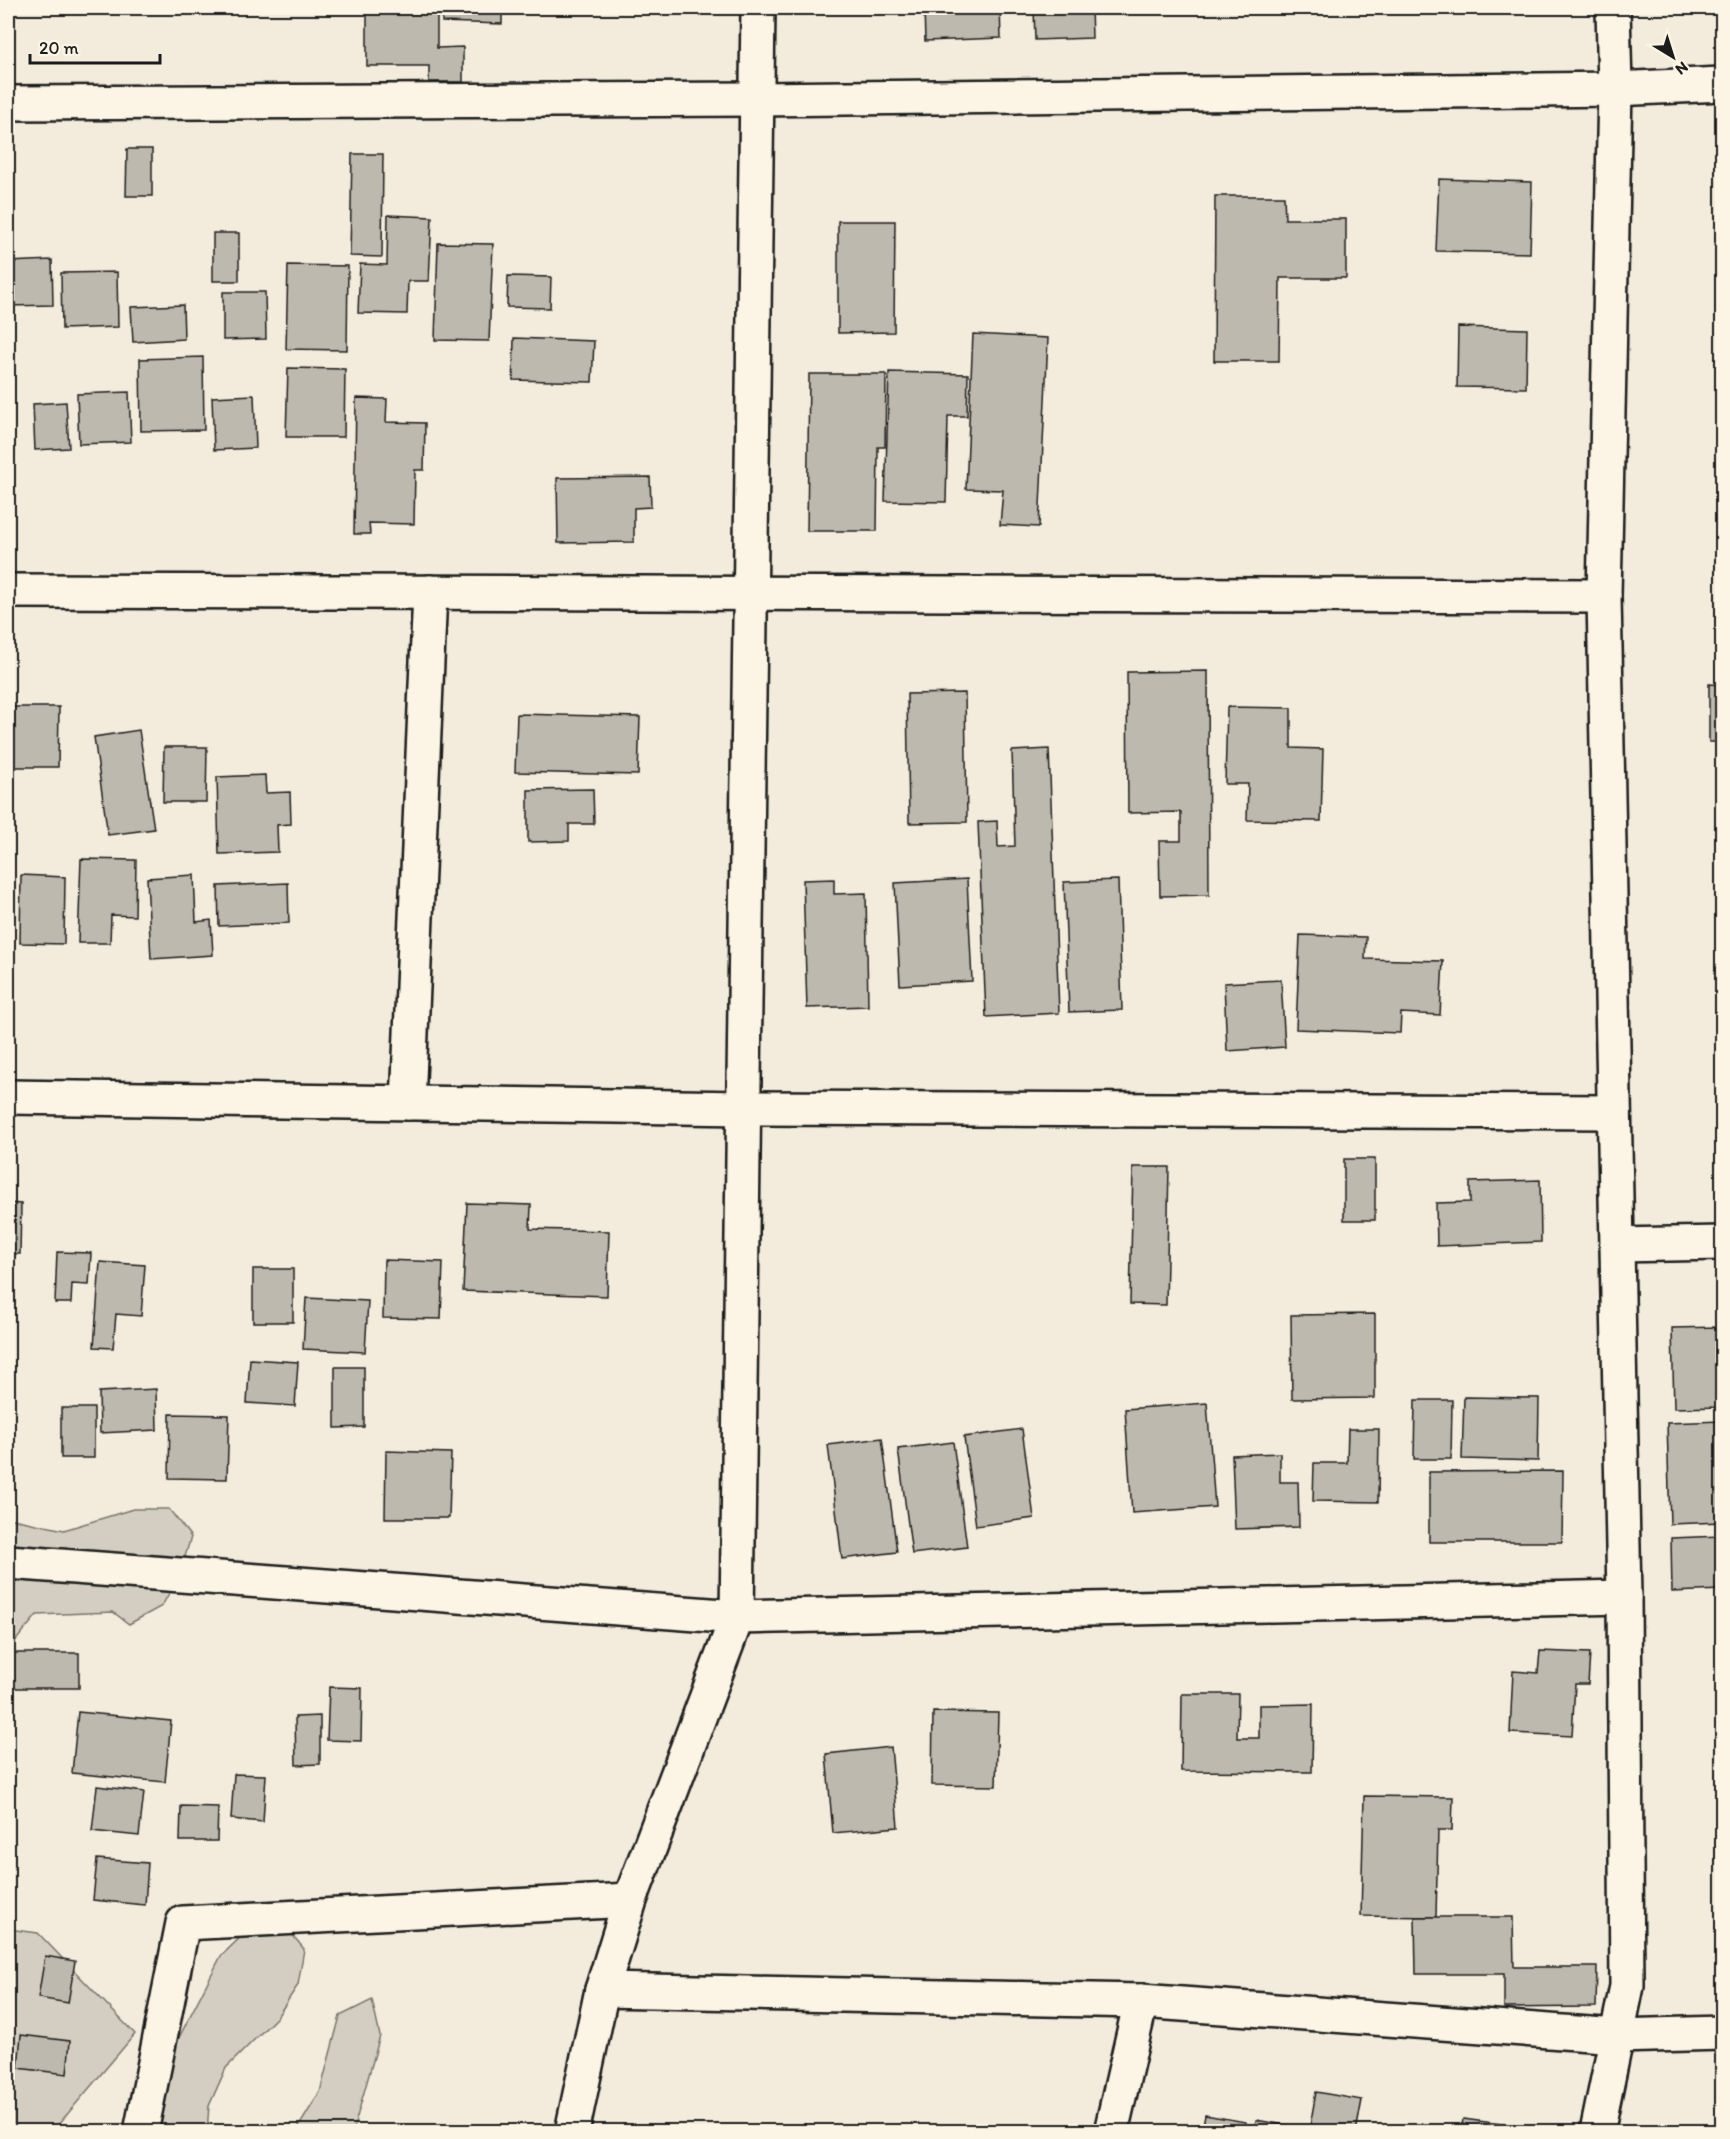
<svg xmlns="http://www.w3.org/2000/svg" width="1730" height="2139" font-family="Itim,sans-serif">
<rect width="100%" height="100%" fill="#f3ecdd"/>
<filter id="ink" filterUnits="userSpaceOnUse"><feTurbulence type="fractalNoise" baseFrequency=".0167" numOctaves="2"/><feDisplacementMap in="SourceGraphic" scale="12" xChannelSelector="R" yChannelSelector="G"/><feConvolveMatrix kernelMatrix="1 2 1 2 8 2 1 2 1" color-interpolation-filters="sRGB"/></filter>
<g filter="url(#ink)">
<g fill="#d3cec1" stroke="#78756e" stroke-width="1.5">
<path d="M133,1509H169L191,1537L180,1573L162,1606L129,1624L113,1612L37,1615L12,1645L8,1662V1518L64,1530Z"/>
<path d="M282,1922L304,1949L298,1985L277,2017L226,2068L209,2106L207,2131L147,2132L171,2053L221,1956L248,1930Z"/>
<path d="M8,1929L38,1933L135,2034L53,2131L8,2132Z"/>
<path d="M372,2000L380,2036L353,2131H296L320,2092L340,2016Z"/>
</g>
<g fill="#beb9ae" stroke="#1c1c1c" stroke-width="1.5">
<path d="M367,8H437V48L463,47V82H429V66H367Z"/>
<path d="M442,8H502V24L442,22Z"/>
<path d="M924,8H1000L1001,38L925,41Z"/>
<path d="M1034,8H1091L1092,38L1035,40Z"/>
<path d="M127,149H152V196H126Z"/>
<path d="M352,154H383L382,257L350,256Z"/>
<path d="M1439,179L1532,182L1530,253L1436,251Z"/>
<path d="M1215,196H1284L1285,219H1346V278H1280L1279,361H1214Z"/>
<path d="M388,215L432,217L429,281H408L407,314L358,313L360,264L387,265Z"/>
<path d="M838,221H895L894,332L838,333Z"/>
<rect x="213" y="233" width="26" height="48"/>
<path d="M438,243L493,244L489,341L435,340Z"/>
<path d="M52,260L53,305L8,306V262Z"/>
<path d="M288,265L348,266L347,350L286,349Z"/>
<path d="M117,272L118,327L62,329L61,273Z"/>
<path d="M508,276L551,277L550,308L507,307Z"/>
<path d="M223,292H265L266,339L223,340Z"/>
<path d="M183,305L184,339L133,342L131,307Z"/>
<path d="M1458,327L1527,329L1526,388L1457,387Z"/>
<path d="M973,334L1048,338L1039,527L1000,525L1003,490L966,489Z"/>
<path d="M514,338L594,341L592,382L513,380Z"/>
<path d="M203,357L204,430L141,431L140,359Z"/>
<path d="M288,368L345,369L344,437H286Z"/>
<path d="M889,372L968,374L967,416H948L946,502L885,501Z"/>
<path d="M809,374H886L885,447H878L877,531H807Z"/>
<path d="M129,392L131,442L79,444L77,394Z"/>
<path d="M254,395L256,448L214,450L212,397Z"/>
<path d="M356,398L387,399L386,422L425,423L424,470H415L414,524L369,523L370,534H354Z"/>
<path d="M66,402L69,448L35,450L33,404Z"/>
<path d="M650,477L651,507L634,508V542L558,543L557,478Z"/>
<path d="M1208,671L1209,895L1160,896L1159,841H1181V812L1128,813L1127,672Z"/>
<path d="M1709,684L1722,685V742H1709Z"/>
<path d="M965,693L967,822L909,823L907,694Z"/>
<path d="M8,707H59L58,767H8Z"/>
<path d="M1227,707L1291,708V748L1323,749L1321,821L1247,820L1248,784H1225Z"/>
<path d="M517,714L640,717L638,775L515,772Z"/>
<path d="M139,730L154,829L108,835L94,737Z"/>
<path d="M164,747H207L206,802H163Z"/>
<path d="M1049,749L1059,1013L986,1017L978,822L997,821L998,847L1015,846L1012,751Z"/>
<path d="M265,775L266,793L290,792L291,824L277,825L278,852L219,854L217,777Z"/>
<path d="M593,789L594,824H569V841L528,842V790Z"/>
<path d="M81,859L136,860L135,916L111,915L110,943H78Z"/>
<path d="M21,875L65,877L64,944L20,943Z"/>
<path d="M194,875L196,922L211,920L213,955L151,959L147,878Z"/>
<path d="M834,879V894L866,893L868,1006L807,1008L803,880Z"/>
<path d="M967,879L972,981L900,985L895,883Z"/>
<path d="M1118,880L1122,1010L1069,1012L1064,882Z"/>
<path d="M288,883L289,923L219,926L218,886Z"/>
<path d="M1300,935L1366,937L1365,959L1443,961L1440,1015L1401,1013L1400,1033L1296,1029Z"/>
<path d="M1281,980L1285,1047L1227,1051L1224,983Z"/>
<rect x="1344" y="1159" width="31" height="61"/>
<path d="M1133,1167H1169L1166,1305L1130,1304Z"/>
<path d="M1540,1180L1541,1242L1437,1246L1436,1203L1470,1202V1182Z"/>
<path d="M8,1203L21,1204L20,1254H8Z"/>
<path d="M467,1203L531,1205L530,1229L609,1231L607,1296L463,1291Z"/>
<path d="M57,1252L91,1253L89,1285L72,1284L71,1303H55Z"/>
<path d="M384,1260L443,1262L441,1319L383,1318Z"/>
<path d="M100,1262L145,1265L141,1316L116,1314L113,1348L94,1347Z"/>
<rect x="253" y="1269" width="40" height="53"/>
<path d="M306,1298L368,1301L365,1352L303,1349Z"/>
<path d="M1375,1314V1398L1292,1399L1291,1315Z"/>
<path d="M1722,1327V1407L1674,1408L1672,1328Z"/>
<path d="M250,1359L298,1362L295,1406L247,1403Z"/>
<path d="M335,1367H364V1427L335,1428Z"/>
<path d="M156,1389L157,1430L100,1433L99,1392Z"/>
<path d="M1464,1397L1539,1398L1538,1461L1462,1459Z"/>
<path d="M1415,1400H1452L1451,1459H1414Z"/>
<path d="M1207,1403L1215,1507L1132,1513L1125,1409Z"/>
<rect x="61" y="1408" width="33" height="50"/>
<path d="M170,1414L229,1415L227,1479L169,1478Z"/>
<path d="M1722,1421V1522L1670,1524L1667,1423Z"/>
<path d="M1022,1429L1034,1518L976,1526L964,1437Z"/>
<path d="M1348,1429H1379L1378,1502L1313,1501L1314,1463H1347Z"/>
<path d="M882,1438L897,1552L842,1559L828,1445Z"/>
<path d="M953,1442L967,1547L912,1554L898,1449Z"/>
<path d="M386,1451L451,1453L449,1518H385Z"/>
<path d="M1280,1453V1482H1298L1299,1527L1235,1529L1232,1455Z"/>
<path d="M1563,1471L1562,1542H1429V1472Z"/>
<path d="M1722,1536V1590L1672,1592L1671,1538Z"/>
<path d="M1540,1651L1590,1653L1588,1684H1575L1572,1736L1510,1733L1513,1671L1538,1673Z"/>
<rect x="8" y="1653" width="71" height="35"/>
<path d="M329,1687L362,1688L361,1741L327,1740Z"/>
<path d="M1182,1694H1238L1237,1738H1259V1705L1313,1704L1312,1772L1181,1771Z"/>
<path d="M78,1712L171,1721L165,1782L72,1773Z"/>
<path d="M933,1712L998,1713L996,1786L932,1785Z"/>
<path d="M320,1716V1764L296,1765L295,1717Z"/>
<path d="M891,1747L898,1827L833,1833L826,1754Z"/>
<path d="M234,1774L266,1775L263,1822L231,1819Z"/>
<path d="M97,1786L144,1792L139,1836L92,1831Z"/>
<path d="M1364,1796L1453,1797L1452,1830H1438L1436,1917L1361,1916Z"/>
<path d="M181,1806L218,1807L217,1841H180Z"/>
<path d="M97,1859L148,1863L145,1905L93,1900Z"/>
<path d="M1415,1917H1513L1514,1967H1597L1596,2007L1504,2008V1974H1416Z"/>
<path d="M45,1956L75,1961L68,2003L38,1998Z"/>
<path d="M21,2035L70,2041L67,2074L18,2068Z"/>
<path d="M1316,2092L1362,2100L1356,2132H1309Z"/>
<path d="M1205,2115L1246,2122L1244,2132H1202Z"/>
<path d="M1463,2119L1516,2126L1515,2132H1461Z"/>
<path d="M1256,2120L1309,2129V2132H1253Z"/>
</g>
<g fill="none" stroke-linecap="round" stroke-linejoin="round">
<g stroke="#1c1c1c" stroke-width="38">
<g id="minor">
<path d="M8,103L757,99L1615,89L1722,84"/>
<path d="M8,591L1604,596"/>
<path d="M8,1097L744,1108L1614,1112"/>
<path d="M408,1103L430,592"/>
<path d="M1617,1245L1722,1243"/>
<path d="M8,1562L737,1617L1624,1597"/>
<path d="M602,1990L1141,2001L1617,2036L1722,2033"/>
<path d="M141,2132L183,1923L630,1900"/>
<path d="M572,2132L602,1990L630,1900L737,1617L758,8"/>
<path d="M1111,2132L1141,2001"/>
<path d="M1597,2132L1627,1986L1624,1597L1604,596L1615,89L1613,8"/>
</g>
</g>
<use href="#minor" stroke="#fcf5e5" stroke-width="33"/>
</g>
</g>
<rect width="1730" height="2139" fill="none" stroke="#fcf5e5" stroke-width="30"/>
<rect x="15" y="15" width="1700" height="2109" fill="none" stroke="#1c1c1c" stroke-width="2" filter="url(#ink)"/>
<g transform="translate(1673 57) rotate(142)" stroke="#fcf5e5" stroke-width="4.5" paint-order="stroke">
<path d="M0-4.5L10 22L0 15L-10 22Z" fill="#1c1c1c"/>
<text y="-9" font-size="16" font-weight="bold" text-anchor="middle" fill="#1c1c1c">N</text>
</g>
<path d="M30 54v9h130v-9" fill="none" stroke="#1c1c1c" stroke-width="3"/>
<text x="39" y="54" font-size="18" fill="#1c1c1c" stroke="#fcf5e5" stroke-width="4.5" paint-order="stroke">20 m</text>
</svg>
